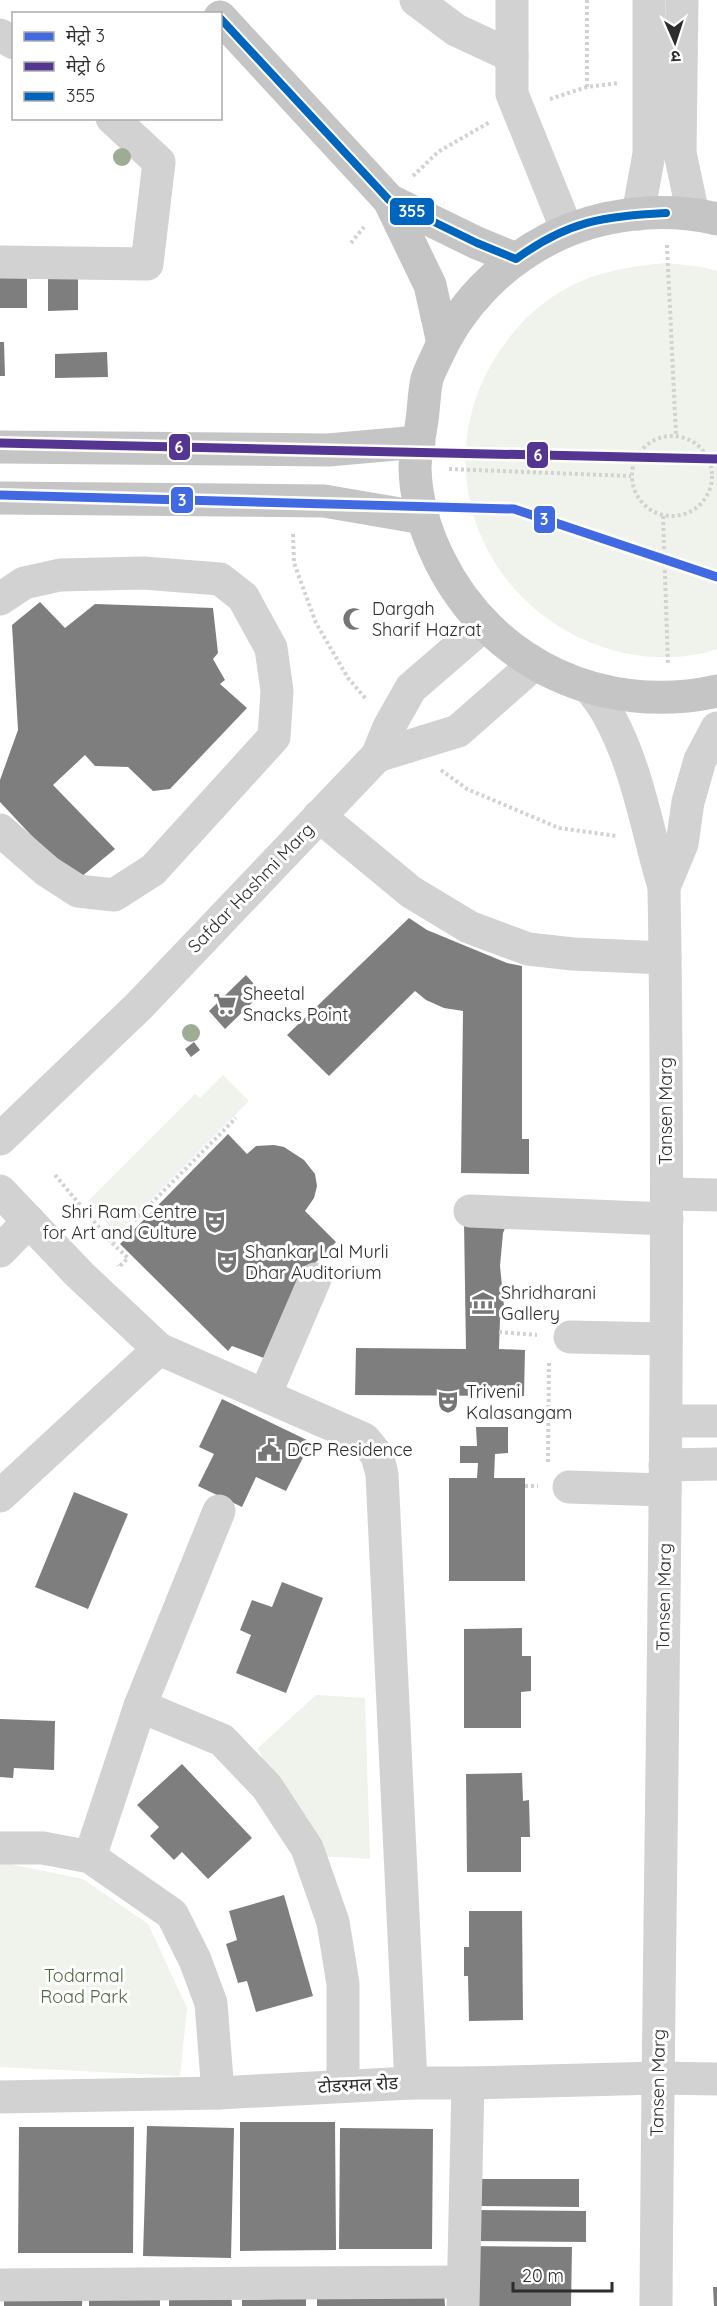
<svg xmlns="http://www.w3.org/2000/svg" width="717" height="2306" font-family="Quicksand,'Noto Sans Devanagari',sans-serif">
<rect width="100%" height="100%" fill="#fff"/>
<g fill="#eff3eb">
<path d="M667,263L702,267L717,271V649C679,662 634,659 597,645C473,599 426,454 503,346C519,323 541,302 567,288C598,271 632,266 667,263Z"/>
<path d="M223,1075L249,1101L117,1234L88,1201L195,1094L200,1098Z"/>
<path d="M316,1695L365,1698L370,1859L301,1855L258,1748Z"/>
<path d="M0,1862L83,1879L148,1924L187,2008L180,2076L0,2067Z"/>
</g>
<g fill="#7e7e7e">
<path d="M48,274H78V310L48,311Z"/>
<rect x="0" y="276" width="27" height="32"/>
<path d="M0,342H4L5,376H0Z"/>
<path d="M107,352L108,377L55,378V354Z"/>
<path d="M40,602L65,628L95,604L213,608L218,653L213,659L225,680L220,684L247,708L170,789L153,791L128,767L95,766L85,755L53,785L115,849L75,882L0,802V780L18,730L12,625Z"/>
<path d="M409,918L427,930L507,963L522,966V1139H529V1174L461,1173L463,1011L444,1008L426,1000L415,991L329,1076L287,1035Z"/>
<path d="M246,975L262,993L225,1029L209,1011Z"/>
<path d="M194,1042L200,1050L191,1057L185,1049Z"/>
<path d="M228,1134L247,1154L256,1146L274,1145L284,1147L304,1160L315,1174L317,1186L314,1198L305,1211L336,1242L299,1279L269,1360L232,1346L228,1351L120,1244Z"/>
<path d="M509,1219L503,1233L500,1266L504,1306L508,1319H500L499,1349L525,1350L524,1396L355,1395L356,1348L466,1349L464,1222Z"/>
<path d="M222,1399L311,1442L286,1491L256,1477L242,1507L198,1486L214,1454L199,1447Z"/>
<path d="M476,1427H508V1453L495,1454L494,1478H525V1581H449V1478H477L478,1463H460V1446H477Z"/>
<path d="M74,1492L128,1514L88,1609L35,1587Z"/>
<path d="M282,1582L323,1598L286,1693L236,1673L251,1635L240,1630L252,1600L272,1607Z"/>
<path d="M522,1628V1656H531V1691L521,1692V1728H464V1629Z"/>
<path d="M0,1719L55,1721L54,1770L14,1768L13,1778L0,1777Z"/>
<path d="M182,1764L252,1838L208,1879L182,1852L174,1860L150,1836L159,1827L137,1805Z"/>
<path d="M522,1773L523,1801L529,1800L530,1837H521V1872H467L466,1774Z"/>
<path d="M284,1895L313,1996L256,2012L247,1981L238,1983L226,1944L237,1940L229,1911Z"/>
<path d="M469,1911H522L523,2020L469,2021L468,1976H464V1947H469Z"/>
<path d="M240,2122H335L336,2250L240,2251Z"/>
<path d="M147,2126L234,2128L231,2258L143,2256Z"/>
<path d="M19,2127H134L133,2253H18Z"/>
<path d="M340,2128L433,2129L432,2249H339Z"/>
<path d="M478,2179H579V2207L477,2206Z"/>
<path d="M468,2210L586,2211V2242L468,2241Z"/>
<path d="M466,2246L572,2247L571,2306H465Z"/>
<rect x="89" y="2284" width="71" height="22"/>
<path d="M83,2286L82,2306H4V2288Z"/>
<path d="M231,2287L232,2306H169V2290Z"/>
<path d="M713,2287H717V2306H714Z"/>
<path d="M444,2289L445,2306H317V2292Z"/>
<path d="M306,2298V2306H242V2300Z"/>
</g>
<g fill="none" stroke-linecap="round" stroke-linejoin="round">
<g stroke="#d2d2d2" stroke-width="4" stroke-dasharray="3 3" stroke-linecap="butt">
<path d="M587,0V87"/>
<path d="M550,99L587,87L618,83"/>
<path d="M413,176L438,152L490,122"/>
<path d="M351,243L364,227"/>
<path d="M667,245L676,436"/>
<circle cx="672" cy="476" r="40"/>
<path d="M449,469L631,476"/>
<path d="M663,516L668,665"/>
<path d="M293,534L294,563L316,623L348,678L366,699"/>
<path d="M441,770L467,789L559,828L617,836"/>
<path d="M55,1175L112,1243L236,1118"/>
<path d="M112,1243L128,1258L119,1267L118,1265"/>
<path d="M499,1332L537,1335"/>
<path d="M548,1462L549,1362"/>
<path d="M525,1486H538"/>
</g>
<g stroke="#d2d2d2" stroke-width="33">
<path d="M416,0L456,30L512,56"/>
<path d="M512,0V94L567,230"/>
<path d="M682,0L680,153L693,214"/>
<path d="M0,35L14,43"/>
<path d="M638,214L649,154V0"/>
<path d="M0,262L147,264L159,162L112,118"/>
<path d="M0,599L24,583L60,575L143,573L220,579L243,597L271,648L277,691L274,737L153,870L114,895L78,891L47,871L0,830"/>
<path d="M591,689C597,698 604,706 609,716C638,769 647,830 664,887C672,1360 659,1833 656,2306"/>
<path d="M377,756L458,731L534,664"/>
<path d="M319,816L411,892L469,927L528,949L573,954L665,958"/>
<path d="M664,887L682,844L688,802L700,760L717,728"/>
<path d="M0,1139L139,1006L377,756L389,727L411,688L484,625"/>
<path d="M0,1191L80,1275L159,1349L364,1439L377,1455L382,1474L411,2083"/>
<path d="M667,1194L717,1195"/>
<path d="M470,1211L667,1219"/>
<path d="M0,1251L29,1221"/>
<path d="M570,1337L666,1339"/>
<path d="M265,1395L315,1279"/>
<path d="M666,1421H717"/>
<path d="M665,1465L717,1464"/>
<path d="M569,1487L665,1490"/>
<path d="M0,1496L159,1349"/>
<path d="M140,1706L219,1511"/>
<path d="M0,1848H43L90,1857L172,1914L195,1960L211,2003L218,2093"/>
<path d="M90,1857L140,1706L222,1740L267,1787L307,1848L333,1922L343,1984V2086"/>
<path d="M0,2097L218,2093L411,2083H468L658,2078L717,2079"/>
<path d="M0,2285L462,2282"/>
<path d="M463,2306L468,2083"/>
</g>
<g stroke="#c5c5c5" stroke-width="33">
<path d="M220,17L389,200L430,285L443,343"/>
<path d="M389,200L477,243L516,259"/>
<path d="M717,219C662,206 600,213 549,239C499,265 459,306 436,358C433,365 429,372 427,379C424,392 424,406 422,420C420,436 415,453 415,469C416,500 426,533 440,561C492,665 604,716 717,691"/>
<path d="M0,447L328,450L419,442"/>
<path d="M0,498L324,501L423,518"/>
</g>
<g stroke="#fff" stroke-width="12">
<path id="bus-1" d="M220,18L389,200L477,243L516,259C568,221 604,216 666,213"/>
</g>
<use href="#bus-1" stroke="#0065bd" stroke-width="8"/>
<g stroke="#fff" stroke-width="14">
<path id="metro-1" d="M0,495L514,509L717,577"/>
</g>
<g stroke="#fff" stroke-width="14">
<path id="metro-2" d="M0,443L717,459"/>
</g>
<use href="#metro-1" stroke="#4169e1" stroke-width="9"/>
<use href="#metro-2" stroke="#553592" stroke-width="9"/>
</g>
<g fill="#9eac93">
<circle cx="122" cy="157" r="9"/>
<circle cx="191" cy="1033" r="9"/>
</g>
<defs>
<g id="mosque-bare" transform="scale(1.8)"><path d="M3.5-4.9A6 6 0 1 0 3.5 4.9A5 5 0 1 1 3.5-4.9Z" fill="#767676" stroke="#fff" stroke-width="2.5" paint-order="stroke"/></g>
<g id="supermarket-bare" transform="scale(1.8)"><path d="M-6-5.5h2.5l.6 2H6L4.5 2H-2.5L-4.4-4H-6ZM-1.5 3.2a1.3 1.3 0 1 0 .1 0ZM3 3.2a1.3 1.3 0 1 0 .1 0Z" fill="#767676" stroke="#fff" stroke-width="2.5" paint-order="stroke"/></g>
<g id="theatre-bare" transform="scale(1.8)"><path d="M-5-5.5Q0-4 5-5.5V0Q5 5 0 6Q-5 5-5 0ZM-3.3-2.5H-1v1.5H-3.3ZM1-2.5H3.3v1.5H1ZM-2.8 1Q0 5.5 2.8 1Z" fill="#767676" stroke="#fff" stroke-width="2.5" paint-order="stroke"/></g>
<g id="museum-bare" transform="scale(1.8)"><path d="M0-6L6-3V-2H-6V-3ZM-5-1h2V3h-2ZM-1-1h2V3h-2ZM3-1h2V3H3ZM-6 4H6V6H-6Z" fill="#767676" stroke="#fff" stroke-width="2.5" paint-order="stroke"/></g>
<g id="civic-bare" transform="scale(1.8)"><path d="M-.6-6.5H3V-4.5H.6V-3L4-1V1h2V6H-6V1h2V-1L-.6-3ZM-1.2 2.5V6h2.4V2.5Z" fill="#767676" stroke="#fff" stroke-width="2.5" paint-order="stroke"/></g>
</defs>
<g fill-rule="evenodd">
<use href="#mosque-bare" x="354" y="619"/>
<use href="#supermarket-bare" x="225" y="1004"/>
<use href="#theatre-bare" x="215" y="1222"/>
<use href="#theatre-bare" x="227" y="1262"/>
<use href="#museum-bare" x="483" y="1303"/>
<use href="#theatre-bare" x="448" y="1402"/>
<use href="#civic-bare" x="269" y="1450"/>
</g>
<g text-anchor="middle" stroke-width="6" stroke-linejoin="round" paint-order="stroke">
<g font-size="18" fill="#2d2d2d" stroke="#fff" text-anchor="start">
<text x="372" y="615">Dargah<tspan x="372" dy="21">Sharif Hazrat</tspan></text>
<text x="243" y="1000">Sheetal<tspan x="243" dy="21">Snacks Point</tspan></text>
<text x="197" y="1218" text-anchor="end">Shri Ram Centre<tspan x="197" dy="21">for Art and Culture</tspan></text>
<text x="245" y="1258">Shankar Lal Murli<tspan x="245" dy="21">Dhar Auditorium</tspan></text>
<text x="501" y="1299">Shridharani<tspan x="501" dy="21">Gallery</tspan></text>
<text x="466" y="1398">Triveni<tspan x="466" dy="21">Kalasangam</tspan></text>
<text x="287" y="1456">DCP Residence</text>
</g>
<g font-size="18" fill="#2d2d2d" stroke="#fff">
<text transform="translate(251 888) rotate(-46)" y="6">Safdar Hashmi Marg</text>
<text transform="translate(666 1111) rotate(-90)" y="6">Tansen Marg</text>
<text transform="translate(664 1597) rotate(-89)" y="6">Tansen Marg</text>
<text transform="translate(658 2083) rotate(-89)" y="6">Tansen Marg</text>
<text transform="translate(358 2085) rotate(-3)" y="6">टोडरमल रोड</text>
</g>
<g font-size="18" fill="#4f683b" stroke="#fff">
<text x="84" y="1982">Todarmal<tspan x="84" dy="21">Road Park</tspan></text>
</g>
</g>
<g stroke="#fff" stroke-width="2">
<rect x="389" y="197" width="46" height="29" rx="6" fill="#0065bd"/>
<rect x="168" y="433" width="23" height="28" rx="6" fill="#553592"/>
<rect x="526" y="441" width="23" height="28" rx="6" fill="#553592"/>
<rect x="170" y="486" width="24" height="28" rx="6" fill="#4169e1"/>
<rect x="533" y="505" width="23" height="29" rx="6" fill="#4169e1"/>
</g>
<g font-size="16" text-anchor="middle" font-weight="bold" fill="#fff">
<text x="412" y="217">355</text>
<text x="179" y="453">6</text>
<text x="538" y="461">6</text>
<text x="182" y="506">3</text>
<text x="544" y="525">3</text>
</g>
<rect x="12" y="12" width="210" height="108" fill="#ffffff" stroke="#ababab" stroke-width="1.5"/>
<rect x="24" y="32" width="30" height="9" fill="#4169e1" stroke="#ababab" stroke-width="1.5"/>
<text x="66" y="42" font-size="18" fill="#2d2d2d">मेट्रो 3</text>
<rect x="24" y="62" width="30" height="9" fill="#553592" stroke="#ababab" stroke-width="1.5"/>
<text x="66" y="72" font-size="18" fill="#2d2d2d">मेट्रो 6</text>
<rect x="24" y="92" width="30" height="9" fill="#0065bd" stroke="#ababab" stroke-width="1.5"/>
<text x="66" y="102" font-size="18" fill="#2d2d2d">355</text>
<g transform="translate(675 42) rotate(177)" stroke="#ffffff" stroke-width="4.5" paint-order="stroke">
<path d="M0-4.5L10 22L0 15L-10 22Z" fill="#2d2d2d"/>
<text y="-9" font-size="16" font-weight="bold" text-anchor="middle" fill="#2d2d2d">उ</text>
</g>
<path d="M513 2282v9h99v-9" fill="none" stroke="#2d2d2d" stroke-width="3"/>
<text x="522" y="2282" font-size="18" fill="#2d2d2d" stroke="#ffffff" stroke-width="4.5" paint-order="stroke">20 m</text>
</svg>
